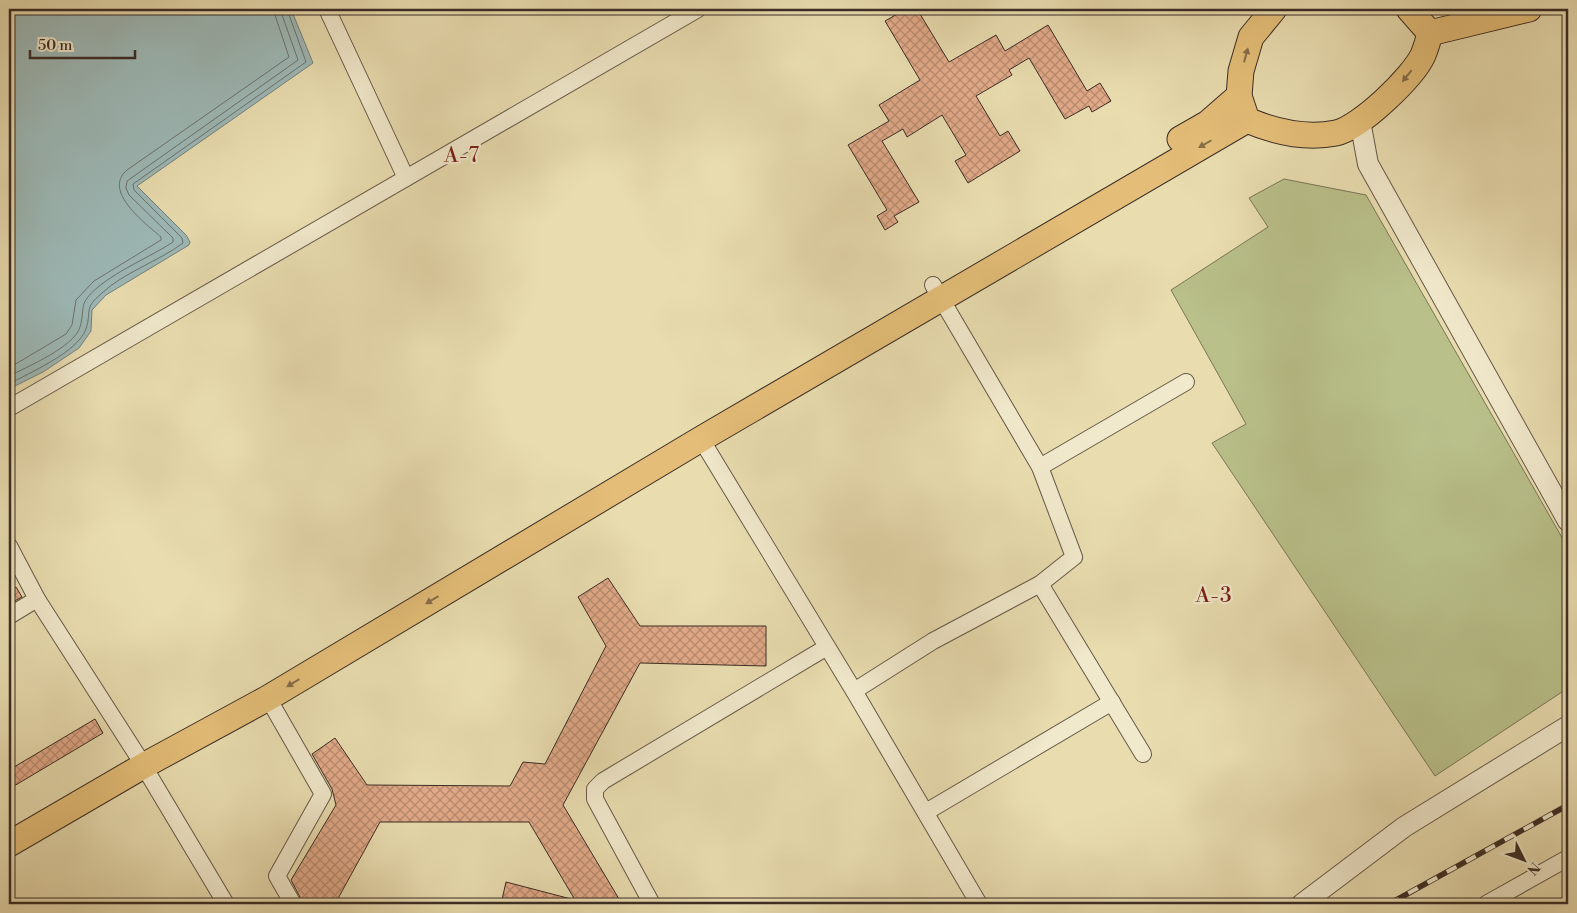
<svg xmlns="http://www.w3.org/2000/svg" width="1577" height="913" font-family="'Libre Bodoni',serif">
<defs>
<pattern id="building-cross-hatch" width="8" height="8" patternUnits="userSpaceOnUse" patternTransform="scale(1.25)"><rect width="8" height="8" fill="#e2aa89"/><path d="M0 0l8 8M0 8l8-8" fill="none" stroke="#b88b70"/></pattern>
</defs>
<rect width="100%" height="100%" fill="#e9ddb0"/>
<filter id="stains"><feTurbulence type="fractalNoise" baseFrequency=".004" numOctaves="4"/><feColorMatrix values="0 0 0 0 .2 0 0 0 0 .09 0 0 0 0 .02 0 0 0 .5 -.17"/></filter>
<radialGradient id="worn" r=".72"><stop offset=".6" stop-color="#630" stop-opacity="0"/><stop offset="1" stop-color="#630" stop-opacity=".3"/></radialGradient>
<path fill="#b9c08a" stroke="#7a7658" d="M1284,179L1366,195L1568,548V688L1435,776L1212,443L1246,424L1171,290L1268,227L1249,198Z"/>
<path fill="#9db9b7" stroke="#76817d" d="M9,9H291L313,63L137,186L186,235L190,242L189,245L106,295L92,310L91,331L79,348L43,372L9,389Z"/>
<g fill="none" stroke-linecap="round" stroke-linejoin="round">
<g stroke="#6c736e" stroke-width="1">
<path d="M9,368L66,334L72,325L76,300L94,281L161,240V237C145,223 102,191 127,170L289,57L273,9"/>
<path d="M9,376C27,367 74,347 80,327C86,306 77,305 98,287C120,269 150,257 173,242V238L129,195L126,188L127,181L298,60L280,9"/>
<path d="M9,384C29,373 78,352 86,329C92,310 83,309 102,293C123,273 159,261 183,243L182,238L134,190L133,184L306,62L287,9"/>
</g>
</g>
<g fill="url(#building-cross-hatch)" stroke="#3b2d26">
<path d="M906,9H917L949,62L996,35L1005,51L1048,25L1087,91L1100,83L1111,101L1092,112L1089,106L1065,119L1029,58L1009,70L1012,75L976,96L1000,136L1008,131L1020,151L968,183L955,161L966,155L942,115L907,137L903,129L882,141L919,202L894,216L898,222L885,230L877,216L887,210L848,145L889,121L879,105L920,80L885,21Z"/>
<path d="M608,578L640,626H766V666L640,663L563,805L622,904H577L575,901V904H501L506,882L575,900L529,822H380L335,904H310L301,899L291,880L336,805L332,789L312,754L335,738L367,785L510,786L523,762L545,764L606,646L578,597Z"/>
<path d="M16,587L22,597L9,604V592Z"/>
<path d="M95,719L103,733L9,789V770Z"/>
</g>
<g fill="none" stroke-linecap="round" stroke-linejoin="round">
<g stroke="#665948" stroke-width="18">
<g id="minor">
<path d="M327,9L406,178"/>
<path d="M9,408L698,9"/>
<path d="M701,439L854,691L979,904"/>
<path d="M1040,467L1186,382"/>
<path d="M9,546L37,599L9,616"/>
<path d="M1040,584L1143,754"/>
<path d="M37,599L137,755L226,904"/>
<path d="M854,691L933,641L1040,584L1074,557L1040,467L933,285"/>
<path d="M268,698L323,794L277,876L293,904"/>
<path d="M926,812L1112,702"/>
<path d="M652,904L595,799V789L603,781L827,647"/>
<path d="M1486,904L1568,858"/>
</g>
</g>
<g stroke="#665948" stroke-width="22">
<g id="tertiary">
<path d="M1360,121L1368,164L1568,521"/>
<path d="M1302,904L1404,827L1568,726"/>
</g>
</g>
<g stroke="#3b2d26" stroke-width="27">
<g id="primary">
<path d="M1274,9L1251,37L1241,71L1239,96L1247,120C1275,132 1305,139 1336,133C1360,128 1413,77 1423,55C1426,48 1428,41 1430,33"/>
<path d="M1409,9L1430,33"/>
<path d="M1430,33L1529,9"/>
<path d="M1180,139L1208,123L1239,96"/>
<path d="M9,844L143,766L268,698L701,439L1247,120"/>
</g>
</g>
<use href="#minor" stroke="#f1e9cc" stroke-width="16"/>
<use href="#tertiary" stroke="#f1e9cc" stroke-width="20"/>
<use href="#primary" stroke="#e4be78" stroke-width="25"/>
<g stroke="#3b2d26" stroke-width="5.5">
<path id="rail" d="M1389,904L1568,805"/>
</g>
<use href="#rail" stroke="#f1e9cc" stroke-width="4" stroke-dasharray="11" stroke-linecap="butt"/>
</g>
<defs><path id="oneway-solid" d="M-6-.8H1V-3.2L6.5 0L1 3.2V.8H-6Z" transform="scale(1.25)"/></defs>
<g fill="#876e4b">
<use href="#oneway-solid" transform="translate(1246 55) rotate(-75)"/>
<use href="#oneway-solid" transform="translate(1407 76) rotate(129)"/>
<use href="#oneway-solid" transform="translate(1205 144) rotate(150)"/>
<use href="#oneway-solid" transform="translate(432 600) rotate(149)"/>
<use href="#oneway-solid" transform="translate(293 683) rotate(149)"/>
</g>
<g text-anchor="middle" stroke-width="4.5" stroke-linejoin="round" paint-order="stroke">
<g font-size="21" letter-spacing="1" fill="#7a1f14" stroke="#f1e9cc">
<text x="462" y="162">A-7</text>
<text x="1214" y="602">A-3</text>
</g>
</g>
<rect width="1577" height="913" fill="none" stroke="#e9ddb0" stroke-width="30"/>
<rect x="10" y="10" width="1557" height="893" fill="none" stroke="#3b2d26" stroke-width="2.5"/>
<rect x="15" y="15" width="1547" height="883" fill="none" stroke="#3b2d26"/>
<g transform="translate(1524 860) rotate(132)" stroke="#f1e9cc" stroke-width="4" paint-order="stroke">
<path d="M0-4L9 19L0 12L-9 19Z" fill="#3b2d26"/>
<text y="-8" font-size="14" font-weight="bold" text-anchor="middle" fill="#3b2d26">N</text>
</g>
<path d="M30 50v8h105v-8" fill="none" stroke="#3b2d26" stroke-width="2.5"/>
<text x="38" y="50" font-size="15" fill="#3b2d26" stroke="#f1e9cc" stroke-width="4" paint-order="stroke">50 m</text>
<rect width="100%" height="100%" filter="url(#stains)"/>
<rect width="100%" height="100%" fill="url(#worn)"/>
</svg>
